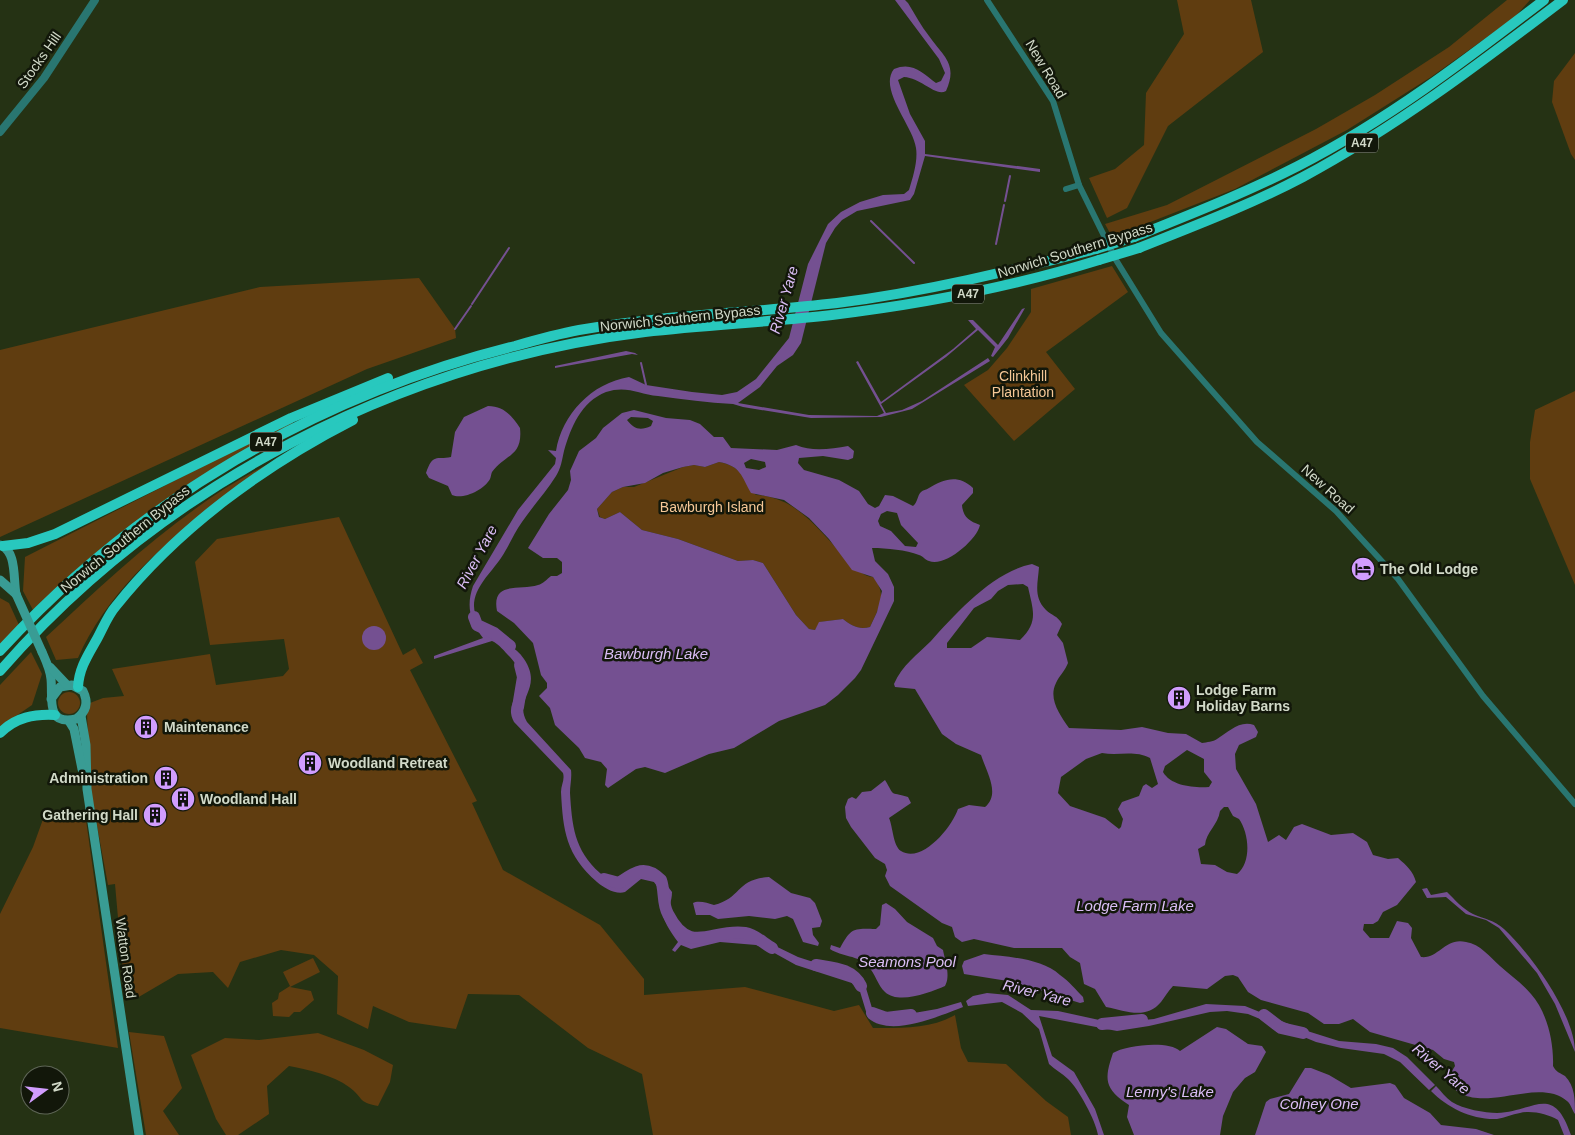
<svg xmlns="http://www.w3.org/2000/svg" width="1575" height="1135" font-family="Helvetica,sans-serif">
<rect width="100%" height="100%" fill="#253214"/>
<g fill="#603d10">
<path d="M1177,0H1251L1263,52L1168,126L1127,208L1107,218L1089,178L1115,169L1144,145L1146,93L1184,34Z"/>
<path d="M1507,0H1530L1514,18L1431,77L1347,130L1235,189L1112,237L1105,224L1167,205L1316,129L1375,95L1449,47Z"/>
<path d="M1575,53V160L1571,154L1552,102L1554,81Z"/>
<path d="M1112,266L1128,292L1046,352L1075,389L1014,441L964,385L988,370L1007,348L1031,312V289Z"/>
<path d="M419,278L455,329L456,338L367,369L0,537V350L260,287Z"/>
<path d="M1575,391V585L1530,479V442L1535,410Z"/>
<path d="M292,421L293,423L193,481L109,542L33,610L23,591L25,557Z"/>
<path d="M719,462C744,467 742,479 756,495C800,497 822,536 851,563C858,570 863,576 873,577C888,595 879,607 870,627C859,630 852,626 843,619L820,622L815,630L809,629L796,615L763,563L753,560L738,561L678,539L642,530L620,512L605,519L600,517L597,509L612,492L623,487H634L683,467L694,465L705,467Z"/>
<path d="M268,464L269,465C197,518 115,574 78,658L56,660L46,637C115,573 184,507 268,464Z"/>
<path d="M339,517L403,655L415,648L423,663L410,670L477,801L472,803L503,870L600,925L644,979V995L745,987L834,1011L859,1005L873,1028C900,1028 931,1029 955,1015L961,1048L968,1062L1006,1064L1046,1101L1068,1117L1071,1135H653L642,1074L588,1048L519,995L468,994L456,1029L409,1022L373,1006L368,1029L337,1014L338,976L314,955L281,950L240,962L228,988L213,972L178,974L137,998L125,997L115,884L108,885L90,788L87,713L90,703L103,698L124,696L112,669L210,654L216,685L283,676L289,669L284,639L210,645L195,562L217,539Z"/>
<path d="M0,598L9,603L19,625L0,647Z"/>
<path d="M31,652L42,674L32,705L0,727V685Z"/>
<circle cx="69" cy="703" r="11"/>
<path d="M47,808L67,816L85,813L118,1048L0,1028V914L33,847Z"/>
<path d="M313,958L320,972L290,987L311,991L314,1000L300,1012H294L289,1017L273,1016L272,1003L278,999L279,993L290,986L283,972Z"/>
<path d="M129,1032L164,1036L182,1088L163,1111L179,1135H146Z"/>
<path d="M318,1033L364,1050L393,1065L390,1082L378,1106C357,1102 364,1098 349,1087C333,1075 309,1070 289,1066L267,1086L269,1114L238,1135H226L216,1119L191,1055L225,1038L259,1040Z"/>
</g>
<g fill="#745091" fill-rule="evenodd">
<path d="M895,0H905L908,3C915,14 921,26 929,36C944,57 958,64 946,91C935,97 922,78 904,77L898,80L910,114L925,141V154L1040,169V172L925,156L914,194L910,200L857,211L842,220L835,228L826,243L801,343L793,355L777,366L760,387L738,403L809,415L877,416L884,413L856,362L858,361L881,402L953,349L976,329L968,320H973L998,345L1022,309L1025,308L1008,338L993,357L991,356L995,347L978,330L946,357L881,404L886,413L902,410L922,401L988,358L990,361L912,409L881,417L811,418L743,407L733,404C708,403 683,399 658,396C639,394 626,385 606,392C581,402 571,427 564,451C562,460 561,468 556,476C546,492 533,506 522,522C514,533 509,546 501,558C491,573 474,587 474,606C475,634 510,638 524,659C544,689 513,698 527,722L571,770C572,778 570,785 570,793C572,825 574,850 600,873C605,877 611,884 620,883C629,882 634,873 643,870L660,876L672,892C672,897 671,900 670,905C668,918 681,933 691,940L725,933L741,934L763,940L798,957L863,978L872,1008L885,1018L937,1009L961,1002L963,1007C939,1016 891,1038 868,1018L858,985L796,965L769,950L756,945L720,942L691,949L681,945L675,952L672,950L678,942C668,928 657,913 664,896L654,882L641,879L625,892C616,895 604,888 597,882C566,855 563,831 561,792C561,785 565,780 563,773L514,722C500,696 540,690 510,657C504,651 499,644 492,641L434,659V656L483,638C470,621 466,607 473,586L518,510L555,464L556,458L548,450L556,451C562,414 592,383 629,377L646,385L692,392L722,395L737,392L756,379L789,338L808,264L828,224L841,212L860,202L883,195L904,194L909,190C913,177 918,161 916,148C913,126 878,89 894,69C912,61 923,73 936,83L941,81L945,73L939,59Z"/>
<path d="M626,351L635,353L638,355L632,354L555,368V366Z"/>
<path d="M488,406C504,406 512,416 520,428C523,457 505,454 492,472C491,474 491,477 490,479C484,490 463,500 452,495L448,486L429,478L426,473C433,453 436,460 451,457L455,432L464,417Z"/>
<path d="M634,410L666,418L690,420L700,424L714,437H723L731,448L777,450L796,445C812,452 831,449 848,446L854,451L853,458L848,460L823,456L799,458L798,463L804,470L839,480L859,491L868,504L875,508L879,506L885,495L893,496L913,506C918,502 917,496 921,492C923,490 926,490 929,488C944,479 958,474 973,488V493L962,505C963,517 969,521 980,525C977,540 944,568 929,561C925,560 923,556 919,555C906,550 887,548 872,548L875,561L888,574L894,587V601L861,670L855,678L838,695L825,705L779,721L734,748L709,754L665,773L645,767L636,769L608,788L605,785L607,769L601,762L585,758L579,748L555,725L550,708L539,696L547,688V683L541,675L533,643L514,623L497,611C491,580 521,591 538,585C543,584 547,579 551,576H557L562,573V562L557,558H543L528,548L549,514L568,490L571,480L570,471L579,451L596,438L603,428L622,413ZM631,417L648,418L653,421L651,426C640,431 634,429 627,420ZM751,459L765,462L766,467L759,470L746,468L744,463ZM719,462C741,466 741,476 751,493L784,500L809,518L829,539L852,570L873,577L882,591L877,612L870,627C859,630 852,626 843,619L819,622L815,630L809,629L796,615L763,563L753,560L738,561L678,539L642,530L620,512L605,519L599,517L597,509L612,492L623,487L645,483L663,473L683,467L694,465L705,467ZM887,511L897,513L901,525L918,543L916,547L905,546L891,531L880,526L878,521L881,514Z"/>
<path d="M1032,564L1039,567C1038,583 1033,597 1046,610C1051,615 1058,616 1062,624L1057,635L1063,643L1068,663C1065,671 1059,676 1056,683C1048,699 1060,715 1069,728L1121,730L1142,727L1168,733L1186,734L1202,743C1207,742 1213,742 1217,739C1229,732 1239,720 1254,725L1258,732L1256,737L1239,745L1235,754L1236,769L1256,804L1268,842L1279,835L1286,840L1294,827L1302,824L1331,835L1353,833L1367,842L1373,855L1388,859L1398,858C1407,866 1413,871 1416,882L1397,905L1383,912L1378,921L1373,924H1364L1363,930L1370,938H1389L1397,921L1408,923L1412,928L1411,938L1421,957C1439,959 1445,937 1466,942C1480,944 1490,957 1500,966C1510,975 1522,983 1531,994C1547,1012 1554,1042 1553,1066C1556,1072 1560,1073 1565,1076C1575,1086 1575,1100 1575,1114C1572,1110 1571,1104 1567,1101C1535,1074 1471,1123 1447,1079L1455,1066L1454,1062L1444,1059L1433,1050L1370,1032L1353,1019L1339,1024H1324L1308,1013L1261,1000L1248,992L1238,977L1233,975L1225,976L1207,989L1173,986C1168,991 1165,997 1161,1002C1146,1020 1126,1011 1106,1007L1095,989L1084,984L1080,963L1070,957L1062,948H1014L974,939L962,942L955,937L952,927L942,923L890,886L885,876L887,870L885,864L875,858L851,827L846,818L845,807L848,799L852,797L856,799L862,792L871,791L885,780C896,798 888,791 908,797L911,803L889,818C893,827 893,846 901,851C922,864 952,827 958,809L969,805L985,807C1001,794 986,771 981,755L956,744L942,734L915,689L895,687L894,684C902,665 917,655 931,641C956,613 993,572 1032,564ZM1023,584L1028,587C1033,610 1039,622 1020,640L987,637L971,648H947V643L974,608L991,599L998,591L1008,585ZM1187,750L1204,759V772L1212,782L1209,787C1194,788 1171,786 1163,772L1165,766ZM1102,753C1118,756 1135,750 1150,758L1158,784L1152,788L1146,784L1143,786L1139,796L1122,802L1118,809L1123,819L1121,827L1119,829L1105,818L1070,806L1058,793L1061,777L1086,759ZM1224,807H1228L1233,816L1239,819C1249,833 1252,862 1237,874L1227,872L1215,865L1201,864L1198,849L1205,845C1206,832 1218,825 1220,811Z"/>
<circle cx="374" cy="638" r="12"/>
<path d="M769,877L791,893L810,898L815,903L822,921L820,927L812,928L813,935L819,943L818,946L803,942L793,919L787,916L775,919L749,916L718,919L710,915H696L693,903C698,900 708,903 714,905C742,898 736,879 769,877Z"/>
<path d="M1427,888L1431,895L1447,892C1455,900 1463,909 1473,914C1484,919 1494,920 1504,929C1531,954 1575,1015 1575,1052L1555,1004L1537,973L1499,928L1486,920L1466,914L1446,897L1427,898L1422,889Z"/>
<path d="M886,903L895,909L907,922L933,938L937,946L943,950C945,961 951,976 945,986C931,992 899,1005 885,992C878,986 875,973 868,966C858,955 842,957 830,949L831,945L840,948C851,928 853,928 876,929L880,925L882,905Z"/>
<path d="M984,954C1008,957 1041,958 1060,975C1069,981 1076,990 1083,997L1084,1002L1080,1003L1014,982L964,974L962,966L964,961Z"/>
<path d="M987,993L1008,995L1031,1010L1058,1011L1113,1023L1154,1019L1206,1004L1245,1006L1301,1029L1339,1041L1376,1044L1393,1048L1407,1057L1435,1085L1429,1090L1400,1062L1384,1054L1341,1048L1316,1042L1248,1014L1227,1011L1210,1012L1149,1026L1117,1031L1039,1016L1052,1056L1074,1072L1095,1109L1104,1135H1098C1096,1121 1078,1088 1068,1079C1062,1073 1055,1070 1049,1064L1039,1029L1022,1013L1002,1002L968,1006L966,1001L973,996Z"/>
<path d="M1217,1027L1226,1029L1248,1044L1262,1046L1266,1052L1255,1072L1245,1078L1233,1092L1223,1116L1220,1135H1134L1127,1117L1129,1105C1104,1089 1104,1079 1113,1053C1125,1045 1169,1040 1180,1051Z"/>
<path d="M1305,1068H1311L1329,1075L1351,1088L1390,1083L1395,1085L1404,1098L1430,1113L1441,1125L1476,1129L1494,1135H1255L1266,1102L1270,1099L1289,1094Z"/>
<path d="M1436,1086C1441,1091 1446,1098 1452,1102C1463,1109 1485,1113 1497,1113C1534,1112 1553,1082 1571,1135H1564L1558,1120C1548,1114 1531,1110 1520,1113C1512,1114 1505,1118 1497,1119C1472,1120 1448,1108 1431,1091Z"/>
</g>
<g fill="none" stroke-linecap="round" stroke-linejoin="round">
<g stroke="#745091" stroke-width="2">
<path d="M1005,201L1010,176"/>
<path d="M871,221L914,263"/>
<path d="M996,244L1004,205"/>
<path d="M472,304L509,248"/>
<path d="M455,329L471,306"/>
<path d="M641,363L646,385"/>
</g>
<g stroke="#745091" stroke-width="12">
<path d="M474,617L477,625L494,633L510,646"/>
<path d="M518,707L523,677L520,665"/>
<path d="M604,879L619,883C635,872 645,864 661,880C665,891 662,903 668,914C690,957 712,928 745,933C756,935 763,943 772,948"/>
<path d="M816,965C833,968 852,968 861,986"/>
<path d="M872,1013L886,1018L911,1015"/>
<path d="M1264,1015L1281,1028L1303,1033"/>
<path d="M1102,1024L1142,1020"/>
</g>
<g stroke="#297671" stroke-width="6">
<path d="M987,0L1053,101L1079,185L1116,260L1161,333L1257,442L1336,511L1398,579L1483,696L1575,804"/>
<path d="M1066,189L1079,185"/>
</g>
<path stroke="#297671" stroke-width="8" d="M0,132L44,78L95,0"/>
<g stroke="#399c94" stroke-width="9">
<path d="M0,545C17,551 13,578 16,594"/>
<path d="M0,580L16,594"/>
<path d="M42,652C46,661 50,669 51,679C53,698 45,726 76,719C86,712 89,703 83,691L72,685L60,687L51,699"/>
<path d="M50,667L67,685"/>
<path d="M81,716L86,745L87,789L139,1135"/>
<path d="M69,721L74,729L82,769"/>
</g>
<g stroke="#28c8be" stroke-width="10">
<path d="M1134,237C1189,215 1245,193 1298,166C1386,121 1466,60 1544,0"/>
<path d="M1139,248C1194,226 1250,205 1303,177C1396,127 1479,64 1563,0"/>
<path d="M3,546L28,543L55,534L291,418L388,378"/>
<path d="M0,651C138,500 318,395 515,346C536,340 558,334 579,330C664,315 751,313 837,303C925,292 1010,271 1096,249"/>
<path d="M0,671C163,484 400,362 645,332C707,325 770,322 832,315C923,304 1012,287 1099,260"/>
<path d="M78,687C79,668 88,655 97,639C103,628 108,615 116,606C178,528 265,465 353,420"/>
<path d="M0,733C16,717 34,714 55,715"/>
</g>
<path stroke="#399c94" stroke-width="9" d="M16,594L42,652"/>
<g stroke="#28c8be" stroke-width="10">
<path d="M1096,249L1134,237"/>
<path d="M1099,260L1139,248"/>
</g>
</g>
<defs>
<g id="hotel-disc" transform="scale(1.25)"><circle r="9.5" fill="#d19dfe" stroke="#12170a"/><path d="M-6-4.5h1.5V1H6V5H4.5V3h-9V5H-6ZM-4 0a1.8 1.8 0 1 1 3.6 0ZM.5 0V-2.5h3Q6-2.5 6 0Z" fill="#111"/></g>
<g id="building-disc" transform="scale(1.25)"><circle r="9.5" fill="#d19dfe" stroke="#12170a"/><path d="M-4-6H4V6H1V3H-1V6H-4ZM-2.5-4.3h1.7v1.8h-1.7ZM.8-4.3h1.7v1.8H.8ZM-2.5-1h1.7V.8h-1.7ZM.8-1h1.7V.8H.8Z" fill="#111"/></g>
</defs>
<g fill-rule="evenodd">
<use href="#hotel-disc" x="1363" y="569"/>
<use href="#building-disc" x="1179" y="698"/>
<use href="#building-disc" x="146" y="727"/>
<use href="#building-disc" x="310" y="763"/>
<use href="#building-disc" x="166" y="778"/>
<use href="#building-disc" x="183" y="799"/>
<use href="#building-disc" x="155" y="815"/>
</g>
<g text-anchor="middle" stroke-width="5" stroke-linejoin="round" paint-order="stroke">
<g fill="#12170a" stroke="#989f8f" stroke-width="1">
<rect x="1346" y="133.5" width="32" height="19" rx="4"/>
<rect x="952" y="284.5" width="32" height="19" rx="4"/>
<rect x="250" y="432.5" width="32" height="19" rx="4"/>
</g>
<g font-size="12" font-weight="bold" fill="#d1d9c8">
<text x="1362" y="147">A47</text>
<text x="968" y="298">A47</text>
<text x="266" y="446">A47</text>
</g>
<g font-size="14" fill="#d1d9c8" stroke="#12170a">
<text transform="translate(39 60) rotate(-55)" y="5">Stocks Hill</text>
<text transform="translate(1046 69) rotate(59)" y="5">New Road</text>
<text transform="translate(1075 250) rotate(-17)" y="5">Norwich Southern Bypass</text>
<text transform="translate(680 318) rotate(-6)" y="5">Norwich Southern Bypass</text>
<text transform="translate(1328 489) rotate(42)" y="5">New Road</text>
<text transform="translate(125 539) rotate(-39)" y="5">Norwich Southern Bypass</text>
<text transform="translate(126 958) rotate(82)" y="5">Watton Road</text>
</g>
<g font-size="14" fill="#f6c897" stroke="#12170a">
<text x="1023" y="381">Clinkhill<tspan x="1023" dy="16">Plantation</tspan></text>
<text x="712" y="512">Bawburgh Island</text>
</g>
<g font-size="14" font-weight="bold" fill="#d1d9c8" stroke="#12170a" text-anchor="start">
<text x="1380" y="574">The Old Lodge</text>
<text x="1196" y="695">Lodge Farm<tspan x="1196" dy="16">Holiday Barns</tspan></text>
<text x="164" y="732">Maintenance</text>
<text x="328" y="768">Woodland Retreat</text>
<text x="148" y="783" text-anchor="end">Administration</text>
<text x="200" y="804">Woodland Hall</text>
<text x="138" y="820" text-anchor="end">Gathering Hall</text>
</g>
<g font-size="15" font-style="italic" fill="#dbbef6" stroke="#12170a">
<text transform="translate(784 300) rotate(-74)" y="5">River Yare</text>
<text transform="translate(477 557) rotate(-62)" y="5">River Yare</text>
<text x="656" y="659">Bawburgh Lake</text>
<text x="1135" y="911">Lodge Farm Lake</text>
<text x="907" y="967">Seamons Pool</text>
<text transform="translate(1037 993) rotate(14)" y="5">River Yare</text>
<text transform="translate(1441 1069) rotate(40)" y="5">River Yare</text>
<text x="1170" y="1097">Lenny's Lake</text>
<text x="1319" y="1109">Colney One</text>
</g>
</g>
<g transform="translate(45 1090) rotate(75)"><circle r="24" fill="#12170a" stroke="#5e6556"/>
<path d="M0-4L9 19L0 12L-9 19Z" fill="#d19dfe"/>
<text y="-8" font-size="14" font-weight="bold" text-anchor="middle" fill="#d1d9c8">N</text>
</g>
</svg>
